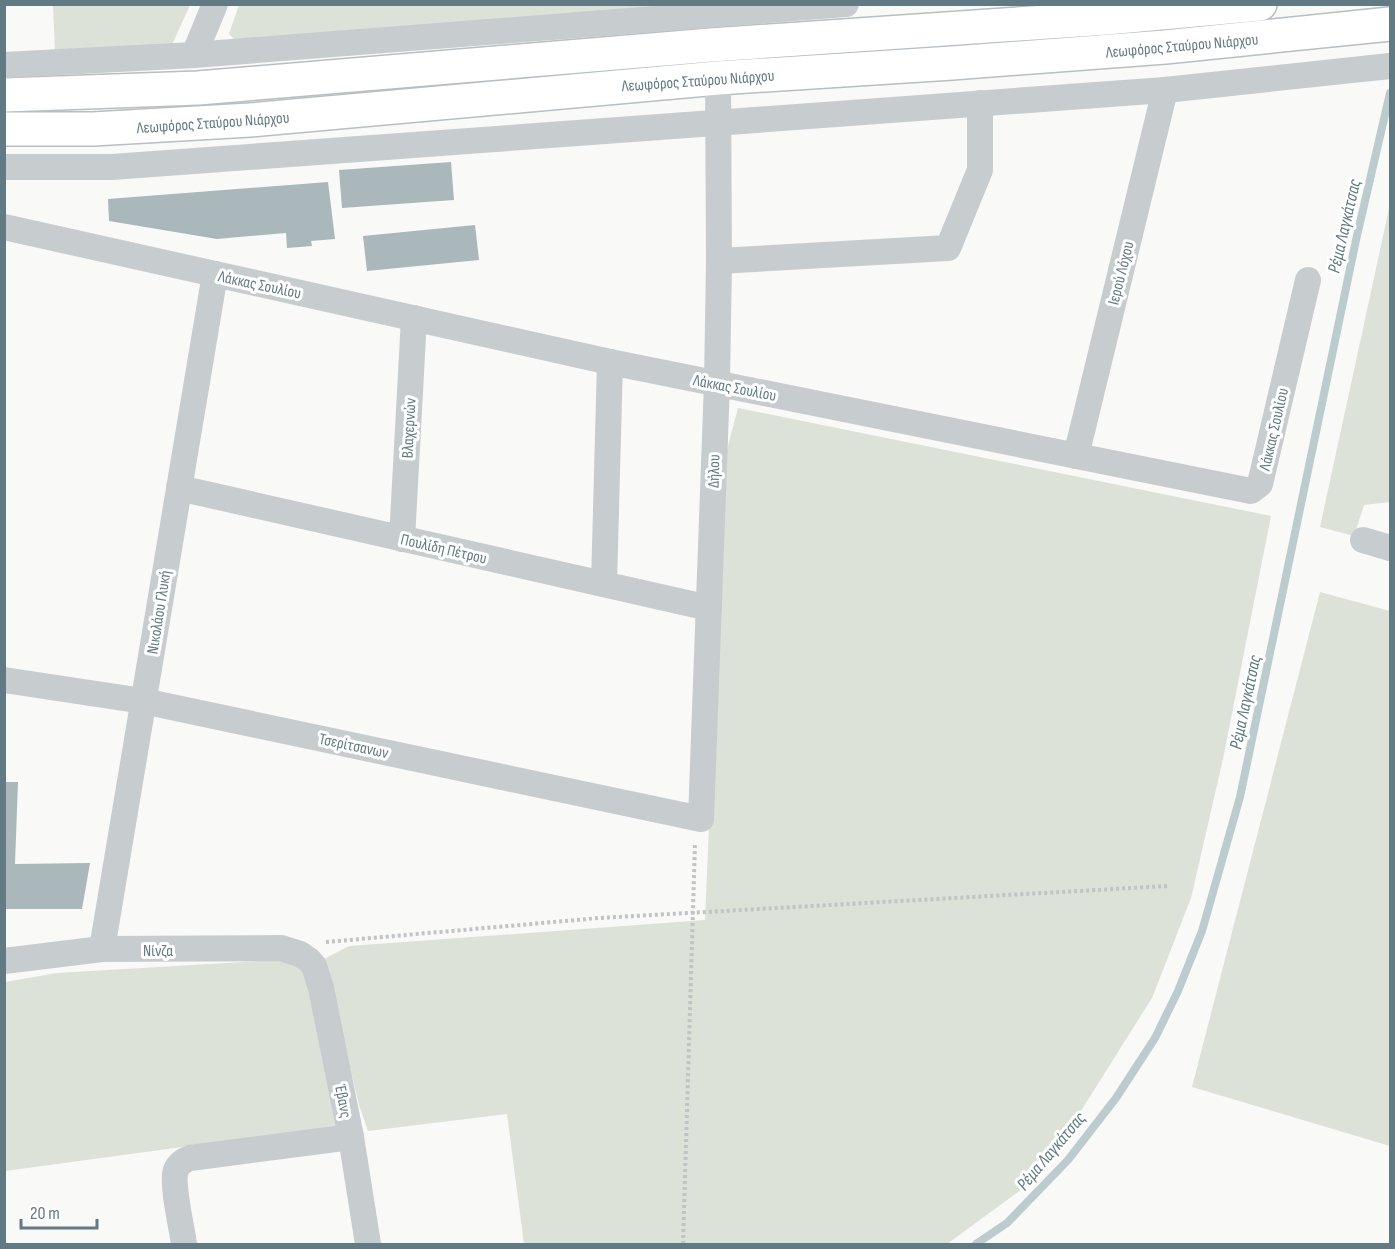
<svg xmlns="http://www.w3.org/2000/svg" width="1395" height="1249" font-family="'Sofia Sans Condensed',sans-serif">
<rect width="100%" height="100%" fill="#f9f9f7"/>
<g fill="#dce2d7">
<path d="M53,5H190L171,47L55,53Z"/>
<path d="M239,5H678L236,41L229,34Z"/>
<path d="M1390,204V502L1364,505L1354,536L1320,527Z"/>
<path d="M738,408L1271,516L1223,759L1191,898L1152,998L1079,1114L1029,1184L947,1244H524L507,1114L368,1131L359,1105L324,959L349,946L705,920L725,457Z"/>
<path d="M1320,592L1390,611V1146L1192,1087Z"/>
<path d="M277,960L295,963L307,974L338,1126L5,1171V982L57,973Z"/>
</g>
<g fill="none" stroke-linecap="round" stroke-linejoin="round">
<path stroke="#bcccce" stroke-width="8" d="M976,1244L1007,1223L1040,1189L1068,1160L1116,1098L1155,1038L1178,991L1202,931L1240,797L1356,240L1390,93"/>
</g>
<g fill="#aab7bb">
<path d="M451,162L454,200L342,208L339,170Z"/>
<path d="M328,182L335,239L311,241L312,246L287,248L286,233L217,239L109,221L108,199Z"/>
<path d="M475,225L479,260L367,271L363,236Z"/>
<path d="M4,782H18L15,864L90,863L82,909H4Z"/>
</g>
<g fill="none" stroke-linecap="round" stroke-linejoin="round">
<g stroke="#b6bfc2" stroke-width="36">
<g id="secondary">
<path d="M4,95L198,88L711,45L1106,18L1260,4"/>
<path d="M4,129H93L250,120L718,78L952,63L1165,47L1390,24"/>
</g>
</g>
<g stroke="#c0c4c5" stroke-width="4" stroke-dasharray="3 3" stroke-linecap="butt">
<path d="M326,942L599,918L1167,886"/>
<path d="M683,1244L695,843"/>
</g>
<g stroke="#c7cccf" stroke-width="26">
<path d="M194,55L215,4"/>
<path d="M4,65L194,55L846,4"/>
<path d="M4,167H112L550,135L1165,90L1390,66"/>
<path d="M4,227L610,362L1251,491L1260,484L1308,280"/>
<path d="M719,261L948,248L980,170V103"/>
<path d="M1076,456L1165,90"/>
<path d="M179,488L709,608"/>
<path d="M402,539L414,318"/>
<path d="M1363,540L1390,548"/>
<path d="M604,584L610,362"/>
<path d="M4,680L143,701L701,819L717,383L719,261L718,78"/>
<path d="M102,949L215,274"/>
<path d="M4,961L102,949L281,948L300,954L309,960L314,966L321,988L351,1137L368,1244"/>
<path d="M184,1244C182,1228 171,1183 176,1170C179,1163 184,1160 190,1158L351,1137"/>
</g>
<use href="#secondary" stroke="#fff" stroke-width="33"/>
</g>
<g text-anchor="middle" stroke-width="6" stroke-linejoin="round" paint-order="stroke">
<g font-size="16" fill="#627a84" stroke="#fff">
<text transform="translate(1182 45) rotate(-5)" y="6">Λεωφόρος Σταύρου Νιάρχου</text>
<text transform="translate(698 80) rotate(-4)" y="6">Λεωφόρος Σταύρου Νιάρχου</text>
<text transform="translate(213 122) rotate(-4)" y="6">Λεωφόρος Σταύρου Νιάρχου</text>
<text transform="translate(1120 273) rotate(-76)" y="6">Ιερού Λόχου</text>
<text transform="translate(260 284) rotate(12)" y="6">Λάκκας Σουλίου</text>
<text transform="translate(735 387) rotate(11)" y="6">Λάκκας Σουλίου</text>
<text transform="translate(408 428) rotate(-87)" y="6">Βλαχερνών</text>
<text transform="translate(1273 429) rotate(-77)" y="6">Λάκκας Σουλίου</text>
<text transform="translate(713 471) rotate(-88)" y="6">Δήλου</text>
<text transform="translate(444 548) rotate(13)" y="6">Πουλίδη Πέτρου</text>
<text transform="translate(158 612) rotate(-81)" y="6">Νικολάου Γλυκή</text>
<text transform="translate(354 745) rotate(12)" y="6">Τσερίτσανων</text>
<text x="158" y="956">Νίνζα</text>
<text transform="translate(344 1101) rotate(79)" y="6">Έβανς</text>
</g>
<g font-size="18" font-style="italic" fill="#5d7a7e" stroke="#fff">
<text transform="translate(1344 226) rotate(-77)" y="6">Ρέμα Λαγκάτσας</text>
<text transform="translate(1245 702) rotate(-78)" y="6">Ρέμα Λαγκάτσας</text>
<text transform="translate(1051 1151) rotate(-50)" y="6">Ρέμα Λαγκάτσας</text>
</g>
</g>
<rect width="1395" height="1249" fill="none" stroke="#627a84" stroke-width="12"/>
<path d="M21 1219v9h76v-9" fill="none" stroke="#627a84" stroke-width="3"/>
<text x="30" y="1219" font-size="18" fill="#627a84" stroke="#ffffff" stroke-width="4.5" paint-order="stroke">20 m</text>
</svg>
